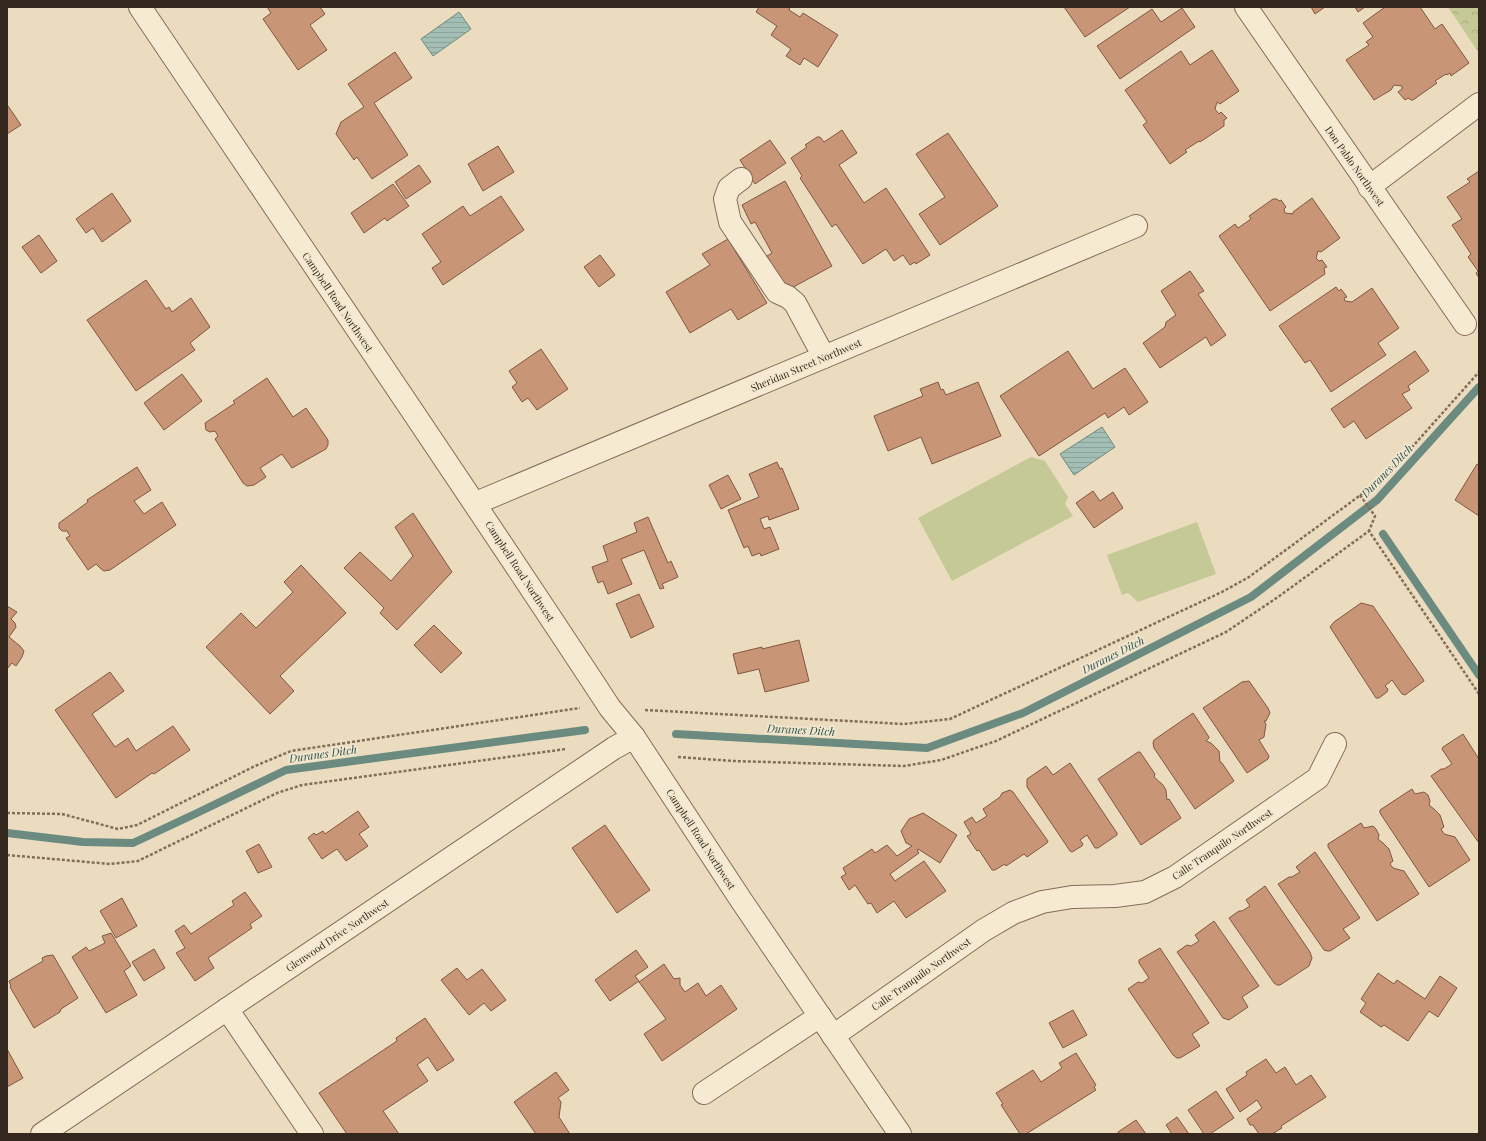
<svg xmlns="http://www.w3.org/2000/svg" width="1486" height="1141" font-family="'Playfair Display',serif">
<defs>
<pattern id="park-crowns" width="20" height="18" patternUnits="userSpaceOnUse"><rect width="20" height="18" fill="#c5c995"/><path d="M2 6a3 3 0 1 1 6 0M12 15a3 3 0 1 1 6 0" fill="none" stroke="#aaad80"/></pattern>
<pattern id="water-rules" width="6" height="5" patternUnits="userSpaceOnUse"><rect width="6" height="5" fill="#a3beb4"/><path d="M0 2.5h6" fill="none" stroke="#8da39a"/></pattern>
</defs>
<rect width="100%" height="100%" fill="#ebdcc0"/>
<path fill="url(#park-crowns)" d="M1448,7H1479V53Z"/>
<g fill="#c5c995">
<path d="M1031,457L1045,461L1068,497L1065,504L1073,516L952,581L918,518Z"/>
<path d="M1197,522L1216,574L1138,602L1128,593L1122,595L1107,555Z"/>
</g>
<g fill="url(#water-rules)" stroke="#6b8b81">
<path d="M459,12L471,29L433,56L421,39Z"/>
<path d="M1102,427L1115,447L1074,475L1060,454Z"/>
</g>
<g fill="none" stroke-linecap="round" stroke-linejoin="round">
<g stroke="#6b8b81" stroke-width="8">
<path d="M1383,534L1479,675"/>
<path d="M676,734L927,748L1023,713L1251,597L1377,500L1479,387"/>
<path d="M7,833L83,842L133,843L197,813L286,770L585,730"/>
</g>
</g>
<g fill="#c89577" stroke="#825740">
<path d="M267,7H320L325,14L310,25L327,50L298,70L263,19L271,13Z"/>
<path d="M759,7H790L789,10L800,17L803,13L838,35L818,67L804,58L800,65L786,56L791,49L771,35L777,26L756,12Z"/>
<path d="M1064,7H1130L1085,37Z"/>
<path d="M1311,7H1325L1315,14Z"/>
<path d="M1355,7H1365L1358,12Z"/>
<path d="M1385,7H1420L1435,29L1442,24L1469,63L1451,76L1450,73L1447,75L1446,74L1435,81L1437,83L1413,100H1411L1408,98L1405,100L1398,92L1402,89V86L1394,85L1391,90L1374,100L1346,60L1369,45L1366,42L1373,37L1363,23Z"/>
<path d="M1182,8L1195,27L1120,79L1097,46L1152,9L1161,22Z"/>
<path d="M1212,50L1239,91L1220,104L1217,102L1215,109L1219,114L1221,112L1227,118L1224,120V126L1200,142L1199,141L1185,150L1187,152L1170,164L1143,125L1147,122L1125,90L1181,51L1190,65Z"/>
<path d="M395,52L412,78L374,103L408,155L372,179L357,157L354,160L336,134L341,122L364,107L348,84Z"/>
<path d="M7,106H8L21,125L7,134Z"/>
<path d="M842,130L857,153L839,165L864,203L886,188L930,255L916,264L915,262L910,265L903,255L894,261L886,249L863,264L836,224L832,227L800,178L802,176L791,158L807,147L805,145L817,137H820L824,142Z"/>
<path d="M948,133L998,206L940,245L919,214L945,197L916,154Z"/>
<path d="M770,140L786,163L755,184L740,160Z"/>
<path d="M498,146L514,172L483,191L468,164Z"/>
<path d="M419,165L431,182L406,199L395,182Z"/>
<path d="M1479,171V278L1476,273L1478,271L1468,257L1471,254L1452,225L1462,219L1447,197L1470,182L1467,179Z"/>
<path d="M785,181L832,266L786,291L767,256L772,253L755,222L751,224L742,205Z"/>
<path d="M393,184L409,206L387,221L385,218L364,233L351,213Z"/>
<path d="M112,193L131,221L102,242L93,228L86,233L76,219Z"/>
<path d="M501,196L524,230L443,285L432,268L441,262L422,234L463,206L470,216Z"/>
<path d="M1312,198L1340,238L1321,252L1318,251L1316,258L1319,261L1322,260L1327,267L1324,268L1325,274L1270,311L1219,236L1235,224L1238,228L1251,219L1249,216L1273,199H1277L1279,201L1281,200L1286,207L1284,209L1285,213L1293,214V212Z"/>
<path d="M39,235L57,261L41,273L22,247Z"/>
<path d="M728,239L767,303L738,320L731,309L690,333L666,292L710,265L702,254Z"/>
<path d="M600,255L615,275L599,287L584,267Z"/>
<path d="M1190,271L1204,291L1198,294L1226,335L1211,346L1206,337L1160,368L1143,343L1165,327L1166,322L1176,315L1161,291Z"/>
<path d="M146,280L166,309L169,307L172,312L191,298L210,327L190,343L195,350L136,391L87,320Z"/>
<path d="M1336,287L1339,291L1341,289L1347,297L1344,298L1345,301L1352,302L1372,288L1399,328L1378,343L1386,355L1331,392L1310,360L1305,363L1279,326Z"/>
<path d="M541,349L568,389L537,410L528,398L522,402L512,387L517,383L509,371Z"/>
<path d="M1068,351L1093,389L1125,368L1148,402L1129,415L1124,407L1108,418L1105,413L1039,456L1000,396Z"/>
<path d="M1415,351L1429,371L1408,386L1410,390L1402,394L1412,408L1366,439L1354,421L1344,428L1331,409Z"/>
<path d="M182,374L202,401L164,430L144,403Z"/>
<path d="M267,378L293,417L306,408L328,440V445L326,449L292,468L282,454L260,468L266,477L254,485L247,486L243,483L215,439L218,436L215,431L210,432L206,430L205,423L235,403L233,401Z"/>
<path d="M938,382L941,390L943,389L946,395L978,382L1001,436L932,464L921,437L888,451L874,416L923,396L920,389Z"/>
<path d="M777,462L780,469L782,468L799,509L769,520L768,516L760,519L764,529L770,527L779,549L761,556L760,553L752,556L748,546L744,548L728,510L759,497L749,474Z"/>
<path d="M1477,464L1479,465V516L1455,500Z"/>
<path d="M137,467L151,490L134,501L144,514L162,502L176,525L110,570L104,571L100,568L96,564L88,570L66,538L70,536L67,531H62L59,528V523L88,502L87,500Z"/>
<path d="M728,475L741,499L721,509L709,485Z"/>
<path d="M1093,491L1100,501L1113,492L1123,508L1094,528L1076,503Z"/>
<path d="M413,513L452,572L397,630L380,613L384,608L344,568L360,552L391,581L413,556L395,527Z"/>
<path d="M648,517L668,563L671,561L678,577L662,584L664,588L660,589L644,550L621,559L632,584L608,594L603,581L598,583L592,567L608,561L603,546L637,532L634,523Z"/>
<path d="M301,565L346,613L280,676L294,691L270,714L206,647L241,613L256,628L293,592L284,582Z"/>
<path d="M639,594L654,627L631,638L616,604Z"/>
<path d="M1361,603L1373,606L1423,679L1424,681L1405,695L1402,694L1392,680L1385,686L1388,689L1387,692L1379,698H1376L1330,627L1334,622Z"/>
<path d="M7,606L17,612L11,619L15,623L16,627L9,637L20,646L24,651L22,657L16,666L12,663L7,669Z"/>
<path d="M434,625L462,653L441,673L414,645Z"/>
<path d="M799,640L809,681L765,692L759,669L738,674L733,654L762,647V649Z"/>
<path d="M110,672L124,691L92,714L115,747L128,738L136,751L173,726L190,750L154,774L152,773L116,798L55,710Z"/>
<path d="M1249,681L1268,708L1270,713L1266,721H1264L1266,724L1264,737L1259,740L1269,756L1268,759L1247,773L1203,708L1242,682Z"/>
<path d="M1193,713L1209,737V738L1206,741L1211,743L1219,751L1220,762L1222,763L1234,781L1195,809L1154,748L1153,743L1154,740Z"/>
<path d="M1463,734L1479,759V843L1431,776L1441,769H1444L1452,764L1442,749L1443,747Z"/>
<path d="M1138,752H1140L1155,774L1154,777L1163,785L1166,790L1167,800L1169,799L1181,818L1141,845L1098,779Z"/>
<path d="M1070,763L1117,833V835L1098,848H1095L1087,835L1080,840L1083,844L1082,846L1072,852L1070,851L1027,787V779L1046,766L1053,775Z"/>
<path d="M1412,789L1415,794L1424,792L1428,795L1430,801L1429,805L1434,809L1440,815L1444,827L1441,829L1444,834L1455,837L1470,860L1429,887L1380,813V810Z"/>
<path d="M1010,790L1013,792L1048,841L1047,843L1027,857L1024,854L1006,866L1005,864L995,870H992L979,850L977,851L967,836L971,834L964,822L972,817L976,823L987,816L983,809L1000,797L1002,793Z"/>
<path d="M358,811L369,827L359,834L368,846L346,861L337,849L322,859L308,838L314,833L316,835L323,831L325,834Z"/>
<path d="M923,813L957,835L940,863L918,849L917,850L919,853L890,874L895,881L924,861L946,891L906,918L894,901L877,913L871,903L868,904L855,885L849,890L841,877L846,874L843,868L872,849L875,853L887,845L897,856L912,846L906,843L901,831L909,819Z"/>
<path d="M1361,823L1364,828L1373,826L1376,829L1379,835L1378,839L1383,843L1389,849L1393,861L1390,864L1393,868L1404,871L1419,894L1377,921L1328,847V844Z"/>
<path d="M605,825L650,890L617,913L572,848Z"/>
<path d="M259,844L272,867L258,873L246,851Z"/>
<path d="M1315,852L1360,918L1343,929L1350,938L1330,951H1327L1324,950L1278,884L1289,877H1292L1300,872L1296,867Z"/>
<path d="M1265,886L1310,952L1312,958L1309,966L1280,985H1277L1274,983L1229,918L1239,911H1242L1250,906L1246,900Z"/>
<path d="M245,892L262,916L250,924L252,928L208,958L214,968L195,981L176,953L185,948L175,931L184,925L191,934L234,905L232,901Z"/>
<path d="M122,898L137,926L116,938L100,911Z"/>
<path d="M1214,921L1259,986L1242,997L1248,1007L1229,1020L1223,1018L1177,952L1187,945L1191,946L1199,941L1195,935Z"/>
<path d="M111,933L131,966L124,971L137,995L106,1013L72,957L86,947L89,951L105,943L102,936Z"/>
<path d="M1160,948L1209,1023L1192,1034L1200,1046L1180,1058H1177L1173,1055L1128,989L1138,982L1142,983L1149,978L1139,963V960Z"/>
<path d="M154,949L165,968L144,981L132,962Z"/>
<path d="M636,950L648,967L635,976L639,981L610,1001L595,980Z"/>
<path d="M53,955L78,998L61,1009L60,1012L34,1028L10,987L11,986L9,981L43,961L42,958L46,956Z"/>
<path d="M664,964L674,979L680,978V985L685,992L698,983L706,996L721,985L737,1009L662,1061L644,1034L666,1019L639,982Z"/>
<path d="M457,968L467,980L482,969L506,1000L491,1011L484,1003L469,1015L441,980Z"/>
<path d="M1378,973L1394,984L1397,980L1425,999L1440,976L1457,988L1438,1017L1429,1011L1408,1041L1384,1025L1381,1027L1360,1012L1366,1003L1361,999Z"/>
<path d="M1073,1010L1087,1035L1063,1048L1049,1023Z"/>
<path d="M425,1018L454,1060L437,1071L428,1057L417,1065L428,1081L383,1111L399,1134H347L319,1093L397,1041L396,1038Z"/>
<path d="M7,1049L23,1078L7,1087Z"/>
<path d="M1076,1053L1096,1085L1094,1087L1096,1090L1026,1134H1020L1001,1105L1003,1104L996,1093L1033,1070L1041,1082L1062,1068L1059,1063Z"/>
<path d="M1266,1059L1276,1073L1285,1067L1296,1085L1311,1075L1326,1097L1281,1126L1282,1128L1272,1134H1259L1253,1125H1250L1247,1119L1262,1108L1257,1100L1240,1112L1226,1089L1247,1075L1246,1072Z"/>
<path d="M556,1072L569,1090L558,1098L561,1102L559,1117L570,1134H536L514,1102Z"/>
<path d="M1216,1091L1234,1118L1210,1134H1204L1188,1110Z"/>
<path d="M1177,1117L1189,1134H1172L1166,1125Z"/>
<path d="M1136,1120L1146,1134H1118V1132Z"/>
</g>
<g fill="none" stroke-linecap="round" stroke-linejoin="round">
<g stroke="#846d59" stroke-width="24">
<g id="minor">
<path d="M140,7C297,241 456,473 610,708L634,737L741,900L900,1134"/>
<path d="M1246,7L1465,324"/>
<path d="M741,179L729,188L725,199L730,222L777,292L788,297L795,303L824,357"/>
<path d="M1369,187L1479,104"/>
<path d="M476,503L1136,226"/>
<path d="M227,1009L312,1134"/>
<path d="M833,1036L984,930L1013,913L1042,902L1072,897L1115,896L1145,892L1175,877L1318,778L1335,744"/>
<path d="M704,1093L820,1016"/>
<path d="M42,1134L614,748L634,737"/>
</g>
</g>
<g stroke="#846d59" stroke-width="2.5" stroke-dasharray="3 2" stroke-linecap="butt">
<path d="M1360,495L1375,516L1369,531"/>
<path d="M645,710L904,724L950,719L1222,592L1249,577L1366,491L1393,467L1414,445L1479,372"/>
<path d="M678,757L733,761L904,766L941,760L996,741L1226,632L1278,597L1369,531L1479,694"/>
<path d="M7,813L62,814L118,829L137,825L255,766L291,751L580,708"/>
<path d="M7,855L110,864L138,861L277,793L302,785L566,749"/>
</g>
<use href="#minor" stroke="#f7ead3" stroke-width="22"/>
</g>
<g text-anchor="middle" stroke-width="3.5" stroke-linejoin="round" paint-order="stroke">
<g font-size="10" fill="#34271d" stroke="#f3e7cf">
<text transform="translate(1355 166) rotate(55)" y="4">Don Pablo Northwest</text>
<text transform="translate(338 302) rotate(56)" y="4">Campbell Road Northwest</text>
<text transform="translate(806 365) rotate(-23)" y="4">Sheridan Street Northwest</text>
<text transform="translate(520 571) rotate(57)" y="4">Campbell Road Northwest</text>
<text transform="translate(701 839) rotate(57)" y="4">Campbell Road Northwest</text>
<text transform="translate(1222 844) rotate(-34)" y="4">Calle Tranquilo Northwest</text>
<text transform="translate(337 935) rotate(-34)" y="4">Glenwood Drive Northwest</text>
<text transform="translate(921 974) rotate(-35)" y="4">Calle Tranquilo Northwest</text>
</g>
<g font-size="11" font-style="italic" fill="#2c534f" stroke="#f3e7cf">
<text transform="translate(1387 471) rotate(-46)" y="4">Duranes Ditch</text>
<text transform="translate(1113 655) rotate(-27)" y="4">Duranes Ditch</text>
<text transform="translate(801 730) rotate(3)" y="4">Duranes Ditch</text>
<text transform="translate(323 754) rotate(-8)" y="4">Duranes Ditch</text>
</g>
</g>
<rect width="1486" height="1141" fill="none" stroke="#34271d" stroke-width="16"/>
</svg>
